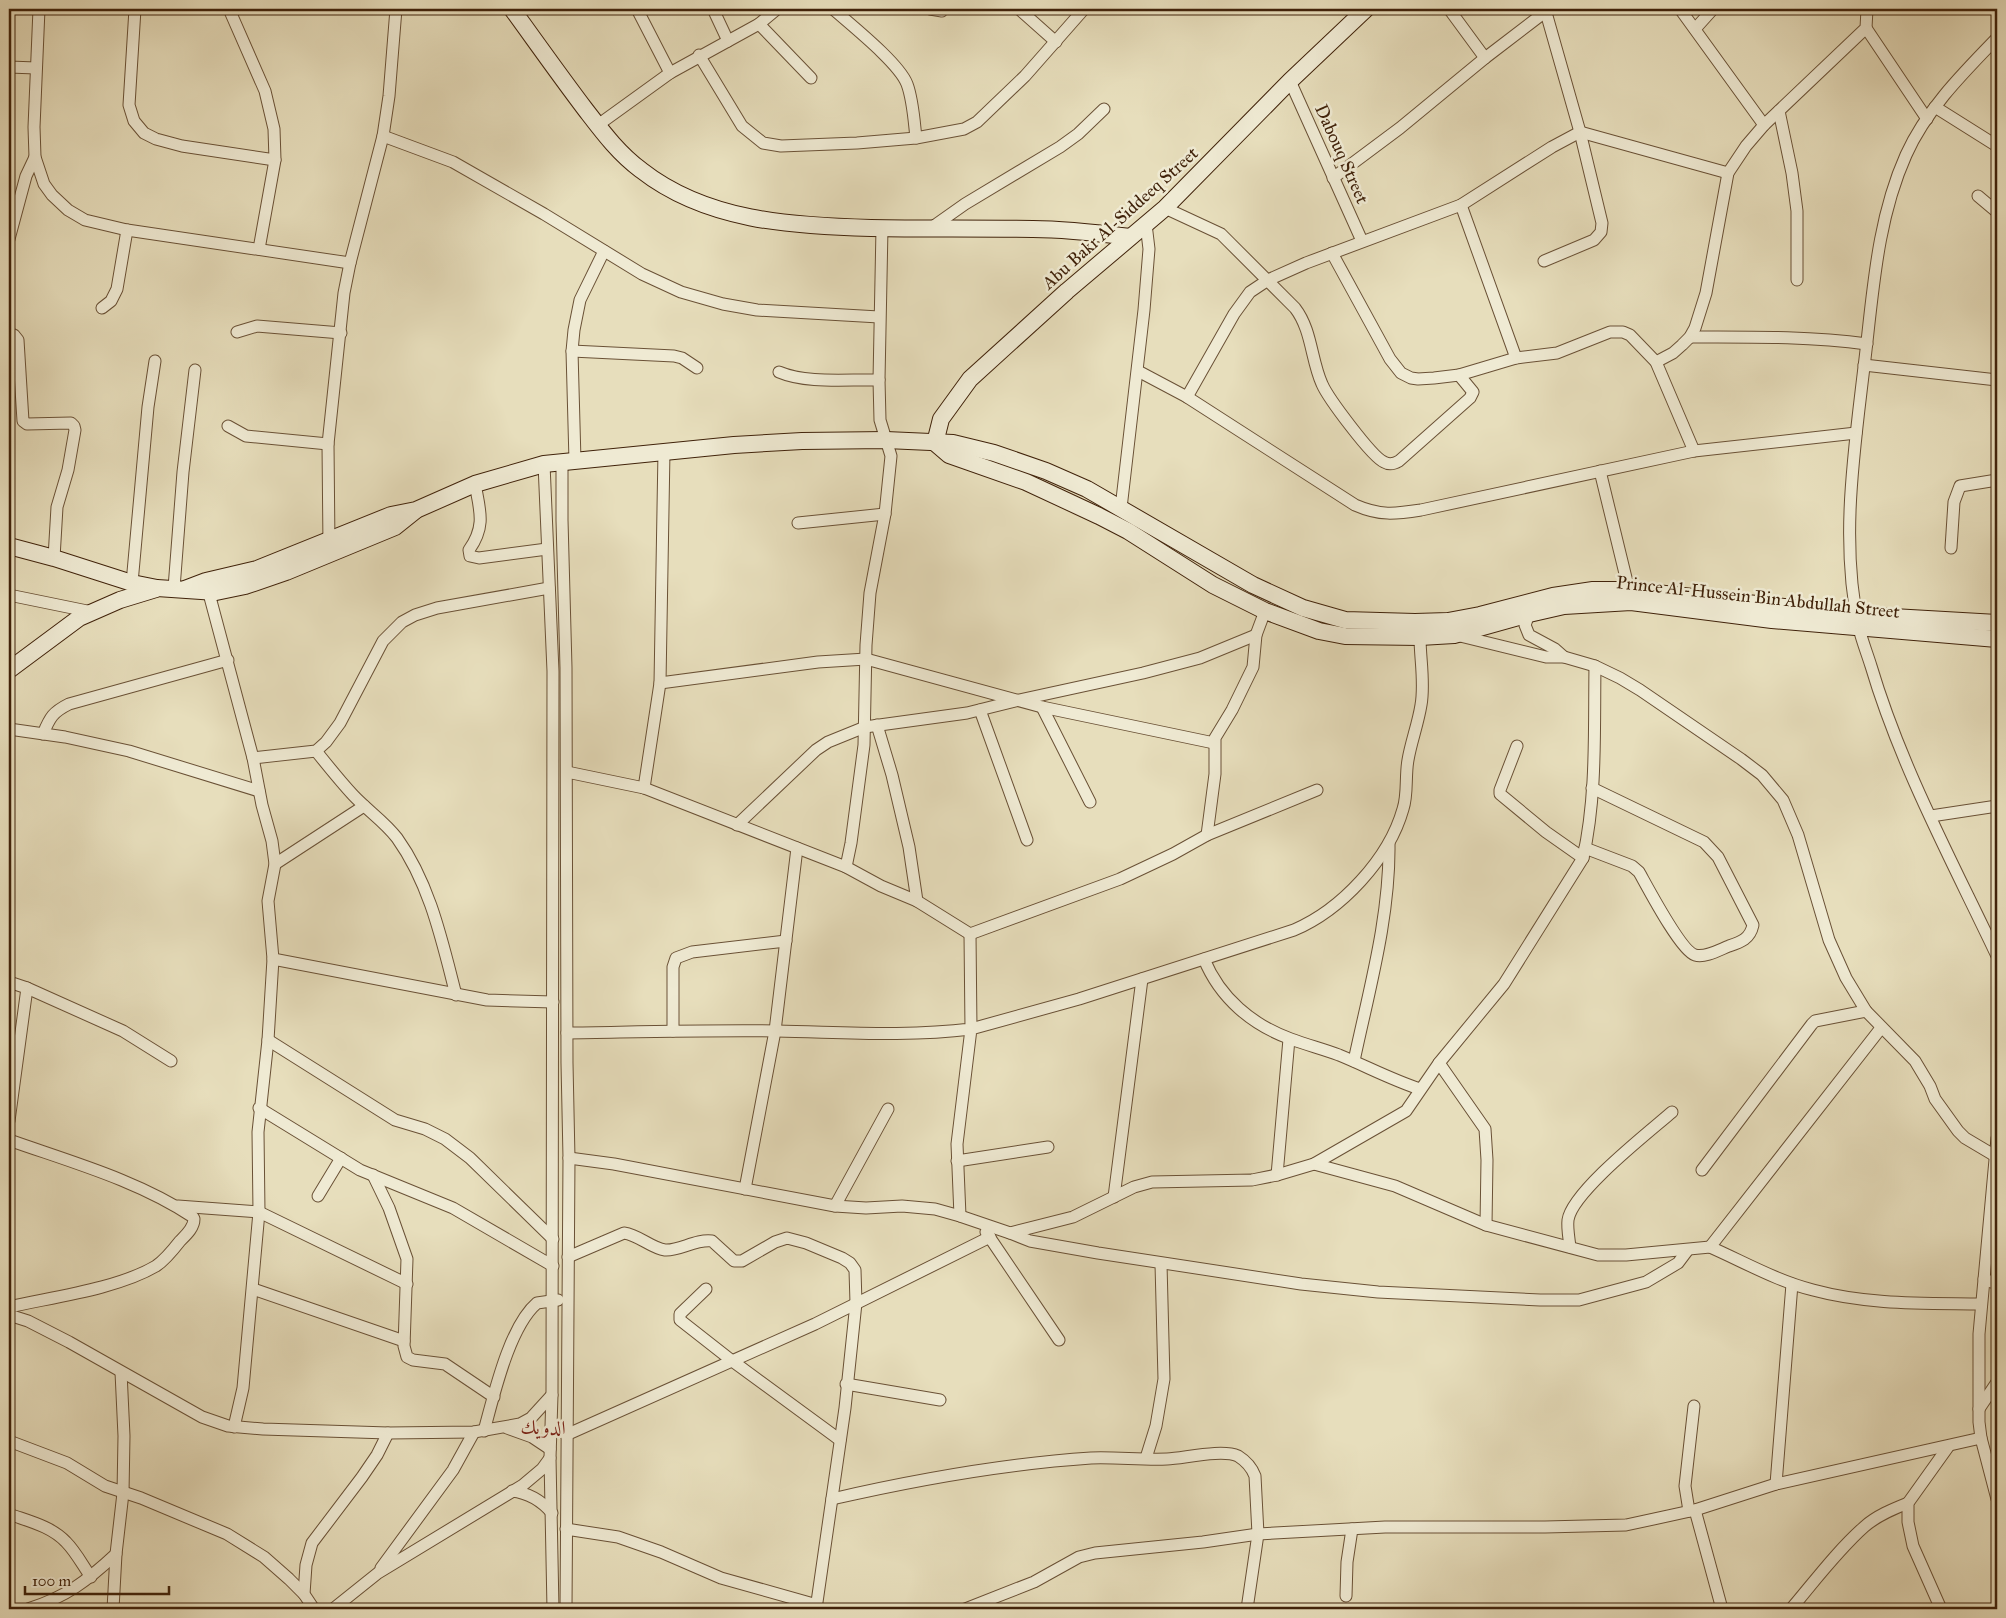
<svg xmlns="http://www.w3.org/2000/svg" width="2006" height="1618" font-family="'IM FELL Great Primer',Amiri,serif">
<rect width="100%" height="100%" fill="#e7debc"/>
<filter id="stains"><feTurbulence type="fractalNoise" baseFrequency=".004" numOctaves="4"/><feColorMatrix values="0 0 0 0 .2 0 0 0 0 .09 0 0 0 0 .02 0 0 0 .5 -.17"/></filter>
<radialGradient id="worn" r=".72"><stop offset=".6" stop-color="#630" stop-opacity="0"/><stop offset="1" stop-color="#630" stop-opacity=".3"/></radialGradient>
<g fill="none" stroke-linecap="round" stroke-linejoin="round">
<g stroke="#6a5136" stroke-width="13">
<g id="street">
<path d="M39,9L34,127L35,157L44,184L52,195L68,210L85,220L127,230L350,263"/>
<path d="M135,9L129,105L134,121L144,133L156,139L182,146L275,160"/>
<path d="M229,9L265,91L274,129L275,160L259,249"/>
<path d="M637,9L670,73"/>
<path d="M713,9L728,41"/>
<path d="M833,9C851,25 899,63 907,84C913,100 914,120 916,138"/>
<path d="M930,9L942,11"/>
<path d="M1019,9L1056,42"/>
<path d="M1449,9L1485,58"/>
<path d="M1680,9L1764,125"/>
<path d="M759,24L811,78"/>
<path d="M1866,28L1927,119"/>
<path d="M1695,29L1713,9"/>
<path d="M1997,38C1963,73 1926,110 1906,155C1876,222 1873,295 1864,367C1854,452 1840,543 1859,628C1862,641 1867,653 1871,666C1901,767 1952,861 1997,956"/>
<path d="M699,55L742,126L763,143L781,146L857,143L916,138L964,129L977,122L1025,76L1084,9"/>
<path d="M9,67L36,68"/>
<path d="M1290,81L1362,241"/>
<path d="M1935,107L1997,146"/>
<path d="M1779,111L1792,173L1797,211V280"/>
<path d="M598,125L670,73L759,24L777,9"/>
<path d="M383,136L453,162L544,214L642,274L681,292L723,304L757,310L879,317"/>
<path d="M1333,178L1400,128L1485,58L1549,9"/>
<path d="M1978,196L1997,212"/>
<path d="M1461,205L1516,358"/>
<path d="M1165,208L1221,234L1295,308C1312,330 1311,360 1322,384C1328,398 1372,457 1384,462C1389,465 1394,464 1399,461L1470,398L1473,392L1459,375"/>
<path d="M931,228L965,204L1060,147L1078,134L1104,109"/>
<path d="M9,239L26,176L35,157"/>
<path d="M1332,253L1390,359L1401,373L1411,378L1418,379L1434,378L1459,375L1516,358L1557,353L1610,332H1623L1630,335L1656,362L1694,451"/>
<path d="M1544,261L1594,240L1601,232L1602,223L1580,132L1545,9"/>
<path d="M102,308L111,301L117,289L127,230"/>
<path d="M237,332L257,326L341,333"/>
<path d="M9,333L14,335L18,340L23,421L27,424L71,423L74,426L75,430L68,470L57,507L54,558"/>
<path d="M1690,337C1749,337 1808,336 1867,344"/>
<path d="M572,351L674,356L682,358L697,368"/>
<path d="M1656,362L1673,353L1682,345L1690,337L1695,328L1706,293L1728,173L1746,146L1764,125L1866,28L1867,9"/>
<path d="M1864,365L1997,380"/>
<path d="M1138,371L1187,397L1355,505C1380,516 1395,514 1421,510L1694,451L1856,433"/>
<path d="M779,372C807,384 848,379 879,380"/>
<path d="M1187,397L1234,314L1250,292L1268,280L1306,263L1461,205L1552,147L1580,132L1728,173"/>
<path d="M228,426L246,436L328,444"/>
<path d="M575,461L572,351L574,330L580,300L604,251"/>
<path d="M562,463V520L566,668L567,1063L569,1158L566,1609"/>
<path d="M544,464L553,671L552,1395L550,1458L553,1609"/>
<path d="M1600,471L1629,590"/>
<path d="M475,484C480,511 486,526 469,550L470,556L479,558L547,549"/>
<path d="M1121,508L1144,310L1149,249L1146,224"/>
<path d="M798,523L885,514"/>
<path d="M329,547L328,444L344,293L350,263L383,136L389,96L396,9"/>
<path d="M1951,548L1954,502L1960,486L1997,480"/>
<path d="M132,583L148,407L155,361"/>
<path d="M207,586L253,758L262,805L272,841L275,864L268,901L273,959L268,1040L258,1132L259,1212L243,1388L234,1427"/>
<path d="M174,588L183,472L195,370"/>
<path d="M9,595L92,612"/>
<path d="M1529,614L1525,625L1529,635L1555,649L1564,657"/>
<path d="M1456,635L1546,657H1564L1595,666L1620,678L1640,690L1741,759L1762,775L1783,800L1798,835L1829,940L1846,978L1866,1011L1915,1061L1930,1086L1935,1099L1958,1131L1965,1138L1997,1157"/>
<path d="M660,683L818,662L866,659L1042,707L1214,743"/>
<path d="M1042,707L1090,802"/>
<path d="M980,710L1027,840"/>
<path d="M877,725L892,775L909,847L917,901"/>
<path d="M9,729L65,737L129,751L259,791"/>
<path d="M43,734C50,717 53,712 69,704L228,660"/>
<path d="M1517,746L1500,790V794L1546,832L1583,858C1597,796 1594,729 1595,666"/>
<path d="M316,751C328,766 340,781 353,795C367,810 385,822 397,838C430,884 442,941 456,995"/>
<path d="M253,758L316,751L326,742L340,723L383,641L402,622L415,615L437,608L549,588"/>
<path d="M567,772L644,788L846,867L851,843L864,745L866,645L870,593L885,514L891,456L880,420L879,380L882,228"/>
<path d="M644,788L660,683L664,451"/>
<path d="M1931,816L1997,806"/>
<path d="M737,825L816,750L828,742L865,727L967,713L1019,700L1143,673L1200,658L1256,635"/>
<path d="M1207,835L1215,774V738L1232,710L1253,667L1256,635L1265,611"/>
<path d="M1585,848L1632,866L1639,872C1648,888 1681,951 1695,955C1705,958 1719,950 1729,946C1741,942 1750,939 1753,925L1718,857L1704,842L1592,788"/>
<path d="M275,864L364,806"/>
<path d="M846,867L881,886L917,901L970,934"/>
<path d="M970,934L1120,879L1173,854L1207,835L1317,790"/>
<path d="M273,959L487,1000L553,1002"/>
<path d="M1204,959C1220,998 1252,1025 1291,1039C1307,1045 1323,1049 1339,1055C1366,1066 1392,1080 1420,1089"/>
<path d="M9,982L27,988L123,1031L171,1061"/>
<path d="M1881,1028L1710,1247C1744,1262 1777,1281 1813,1290C1868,1305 1925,1303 1981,1304"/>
<path d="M673,1031V967L676,958L692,952L786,941"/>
<path d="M567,1033C637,1032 707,1030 777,1031C841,1032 906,1037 971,1029L970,934"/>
<path d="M268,1040L395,1120L425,1129L445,1139L470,1158L553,1239"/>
<path d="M1354,1061C1369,990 1390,917 1389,844"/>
<path d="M1439,1063L1485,1129L1487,1160L1486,1225"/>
<path d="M259,1108L360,1170L453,1208L553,1266"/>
<path d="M9,1121L27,988"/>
<path d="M1997,1138L1979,1334V1422L1981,1438L1997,1499"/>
<path d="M9,1140C71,1162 137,1180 193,1217L194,1219C194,1228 186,1235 180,1241C173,1250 165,1260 156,1266C117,1289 53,1297 9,1307"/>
<path d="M569,1158L614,1164L835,1206L866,1208L902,1206L935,1209L960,1216L1010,1233L1073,1217L1134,1187L1152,1182L1252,1180L1277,1175L1314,1164L1395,1186L1486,1225L1598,1255H1626L1710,1247"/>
<path d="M957,1161L1048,1147"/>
<path d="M1314,1164L1406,1111L1439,1063L1504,984L1583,858"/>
<path d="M1702,1170L1812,1024L1815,1021L1866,1011"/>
<path d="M373,1175L389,1208L407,1259L404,1346L407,1357L413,1360L445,1364L494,1397"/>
<path d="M1277,1175L1289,1039"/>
<path d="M745,1189L775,1031L797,848"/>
<path d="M318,1196L341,1158"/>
<path d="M1114,1197L1142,979"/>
<path d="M178,1206L259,1212L407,1284"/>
<path d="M835,1206L888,1109"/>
<path d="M960,1216L957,1144L971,1029L1079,999L1294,930C1341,910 1389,859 1403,809C1408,794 1405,776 1408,760C1411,742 1418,724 1421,705C1425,683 1420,659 1420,637"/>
<path d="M986,1232L1059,1340"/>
<path d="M1010,1233L1030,1241L1098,1253L1301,1284L1378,1292L1540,1300H1579L1646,1282L1678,1263L1687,1251"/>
<path d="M1570,1247C1569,1238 1567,1228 1568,1220C1572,1192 1649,1132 1672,1112"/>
<path d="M568,1257L624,1233C639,1235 651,1248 665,1250C680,1251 695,1239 712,1241L734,1261H742L775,1242L787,1238L806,1243L842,1258L850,1263L855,1270L856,1303L845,1408L816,1609"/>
<path d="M1984,1279L1997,1284"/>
<path d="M253,1289L404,1341"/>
<path d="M706,1289L680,1314V1320L731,1360L840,1440"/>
<path d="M9,1315L28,1321L69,1342L202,1417L228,1426L263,1429L388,1433L474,1432L520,1424L531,1418L552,1395"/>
<path d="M846,1384L940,1400"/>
<path d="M1979,1409L1997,1382"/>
<path d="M507,1428L532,1437L550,1449"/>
<path d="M484,1431C494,1395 509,1327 537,1303L558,1300"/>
<path d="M566,1435L815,1324L990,1237"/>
<path d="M9,1441L67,1463L105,1486L141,1498L227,1534L264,1557L289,1579L304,1594"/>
<path d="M1146,1458L1156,1426L1164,1379L1161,1264"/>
<path d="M1776,1484L1792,1284"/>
<path d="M512,1491C529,1493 541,1500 552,1513"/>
<path d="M832,1499C919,1479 1002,1464 1091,1458C1116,1457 1141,1460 1167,1459C1185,1458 1222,1449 1238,1456C1246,1461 1252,1468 1255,1476L1258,1534L1247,1609"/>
<path d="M1695,1510L1722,1609"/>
<path d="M1689,1511L1685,1486L1694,1406"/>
<path d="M9,1514C28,1521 51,1526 66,1542C76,1552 83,1566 91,1577"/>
<path d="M566,1529L618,1537L661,1552L721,1578L817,1605"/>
<path d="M381,1568L453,1470L474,1432"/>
<path d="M1346,1596L1347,1562L1352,1529"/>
<path d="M28,1609C66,1597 87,1581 116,1554"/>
<path d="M113,1609L116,1554L123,1493L124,1436L121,1372"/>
<path d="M314,1609L304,1594L306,1565L312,1543L362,1477L377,1455L388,1433"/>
<path d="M333,1609L378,1573L523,1485L542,1469L550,1458"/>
<path d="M965,1609L1034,1582L1079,1557L1095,1553L1203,1542L1258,1534L1385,1527H1545L1626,1525L1695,1510L1776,1484L1981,1438"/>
<path d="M1791,1609C1814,1582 1837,1551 1864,1527C1876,1516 1893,1509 1908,1503"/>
<path d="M1941,1609L1913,1546L1908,1522V1503L1948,1447"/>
</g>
</g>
<g stroke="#40220a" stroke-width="18">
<g id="secondary">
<path d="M512,9C536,42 560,76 585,109C602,131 618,153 641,170C706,221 791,226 871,228C925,229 979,228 1033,229C1065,229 1098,233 1130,237"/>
<path d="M935,443L949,455L1026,482L1099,516L1128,531L1213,585L1265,611L1319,631L1345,636L1420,637L1454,635L1529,614L1564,606L1631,602L1772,620L1997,639"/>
<path d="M935,443L941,419L970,379L1067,291L1165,208L1290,81L1366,9"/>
<path d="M9,546L54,558L132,583L157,588L216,592L245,586L286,572L395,527L415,511"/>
<path d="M185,589L206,581L257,569L391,515L416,510L475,484L544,464L734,445L802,441L886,440L953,443L994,453L1046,471L1087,489L1253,585L1303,608L1345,620L1415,622L1448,621L1480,615L1553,596L1593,590H1629L1858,615L1997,623"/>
<path d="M9,670L79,618L120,600L156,589"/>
</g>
</g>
<use href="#street" stroke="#efead3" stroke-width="11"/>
<use href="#secondary" stroke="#efead3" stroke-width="16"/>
</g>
<g text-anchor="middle" stroke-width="5" stroke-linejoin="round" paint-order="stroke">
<g font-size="18" fill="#40220a" stroke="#efead3">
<text transform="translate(1342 154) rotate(66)" y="6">Dabouq Street</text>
<text transform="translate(1120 218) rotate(-42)" y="6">Abu Bakr Al-Siddeeq Street</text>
<text transform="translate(1758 597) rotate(6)" y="6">Prince Al-Hussein Bin Abdullah Street</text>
</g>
<g font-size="19" fill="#7a1f14" stroke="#efead3">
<text x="543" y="1434">الدويك</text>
</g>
</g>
<rect width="2006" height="1618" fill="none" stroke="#e7debc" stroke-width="30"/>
<rect x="10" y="10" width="1986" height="1598" fill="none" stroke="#40220a" stroke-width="2.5"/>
<rect x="15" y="15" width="1976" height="1588" fill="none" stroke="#40220a"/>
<path d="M25 1586v8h144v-8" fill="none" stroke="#40220a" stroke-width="2.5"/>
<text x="32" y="1586" font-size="15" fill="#40220a" stroke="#efead3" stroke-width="4" paint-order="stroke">100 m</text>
<rect width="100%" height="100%" filter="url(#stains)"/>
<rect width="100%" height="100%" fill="url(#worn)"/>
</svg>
